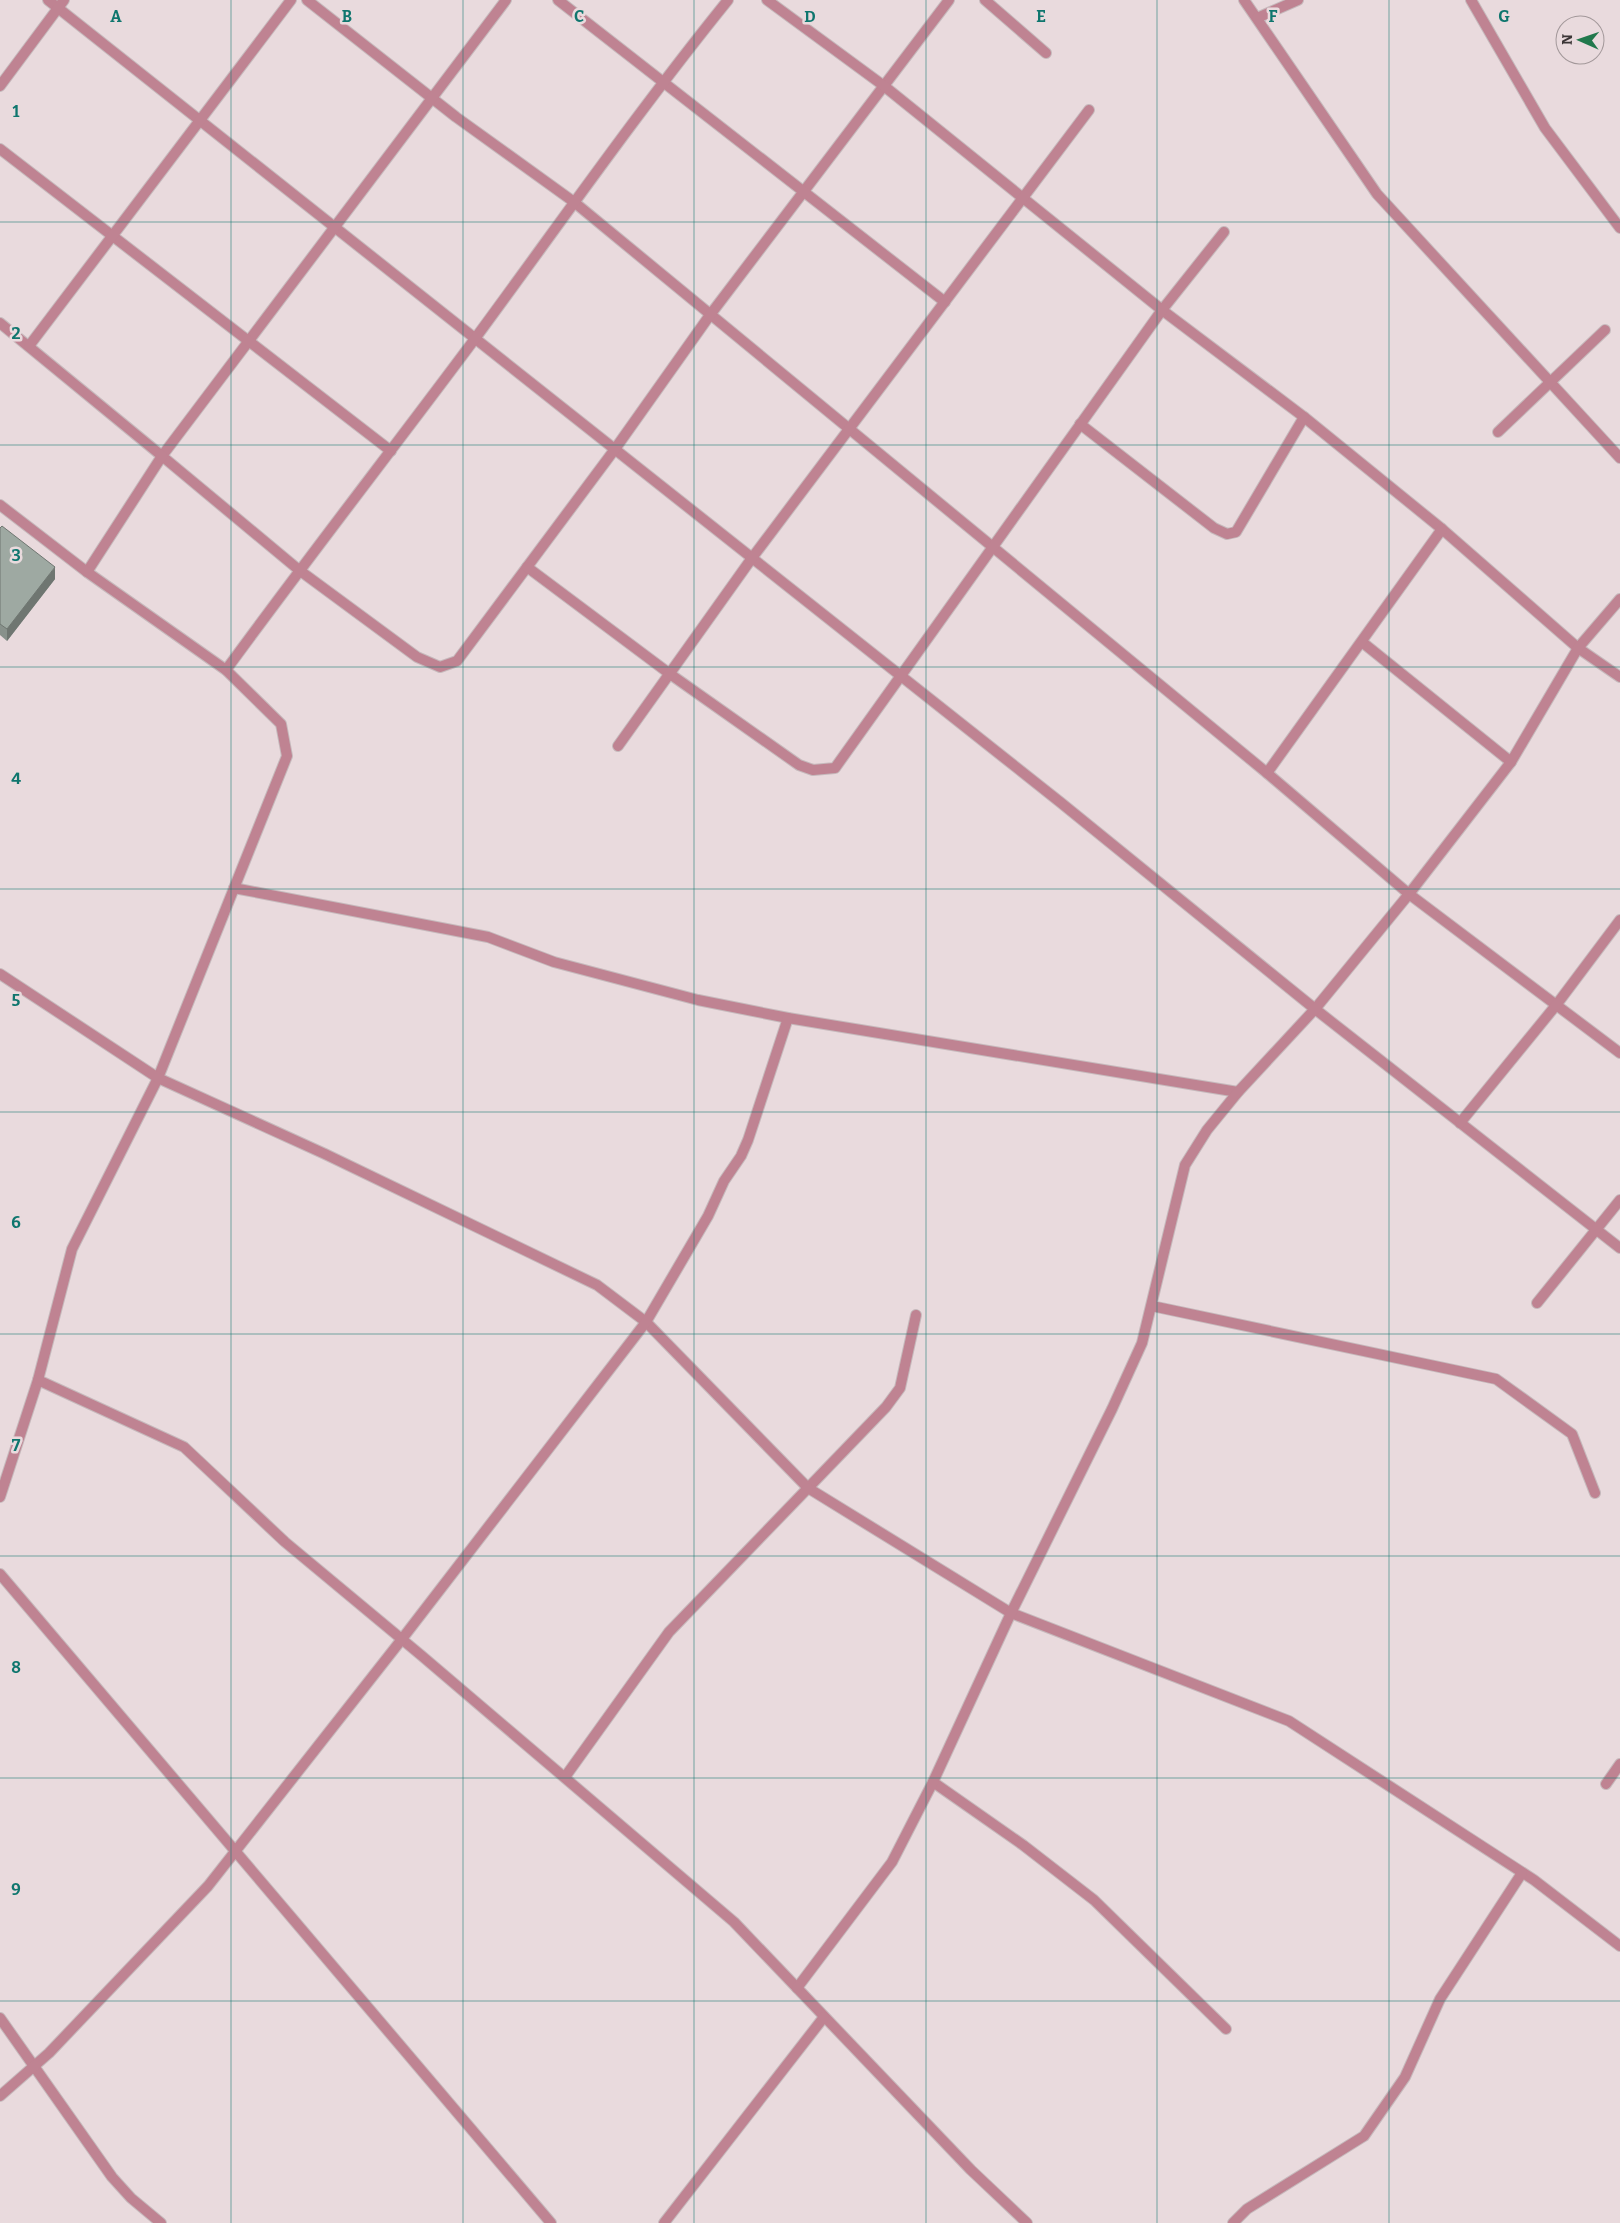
<svg xmlns="http://www.w3.org/2000/svg" width="1620" height="2223" font-family="Bitter,serif">
<rect width="100%" height="100%" fill="#e9dadd"/>
<g fill="none" stroke-linecap="round" stroke-linejoin="round">
<g stroke="#c6b9bc" stroke-width="12">
<path id="lane" d="M808,1488L886,1407L900,1388L916,1315"/>
</g>
<g stroke="#c6b9bc" stroke-width="12">
<g id="street">
<path d="M48,0L1060,802L1315,1009L1620,1248"/>
<path d="M307,0L456,117L574,202L1267,773L1409,894L1620,1053"/>
<path d="M506,0L162,456L299,570L417,657L440,667L457,661L615,449L710,315L949,0"/>
<path d="M558,0L945,302"/>
<path d="M767,0L884,86L1162,310L1304,417L1442,529L1578,648L1620,677"/>
<path d="M985,0L1046,53"/>
<path d="M1244,0L1377,194L1620,458"/>
<path d="M1471,0L1545,128L1620,228"/>
<path d="M1257,18L1298,0"/>
<path d="M0,86L64,0"/>
<path d="M0,149L391,451"/>
<path d="M0,323L162,456L87,572"/>
<path d="M29,346L291,0"/>
<path d="M1080,424L1214,528L1227,534L1236,532L1304,417"/>
<path d="M1498,432L1605,330"/>
<path d="M0,505L87,572L226,670L281,724L287,756L158,1078L72,1249L38,1380L0,1497"/>
<path d="M527,567L670,674L799,765L813,770L835,768L1162,310L1224,232"/>
<path d="M1362,642L1511,762"/>
<path d="M226,670C307,559 392,450 474,340C558,226 639,110 728,0"/>
<path d="M618,746L752,558L1089,110"/>
<path d="M1267,773L1442,529"/>
<path d="M234,888L488,937L554,962L698,1000L788,1018L1238,1092"/>
<path d="M0,974L158,1078L325,1154L597,1285L646,1322L808,1488L1011,1613L1289,1721L1534,1880L1620,1946"/>
<path d="M1460,1123L1557,1004L1620,920"/>
<path d="M1537,1303L1620,1200"/>
<path d="M1152,1306L1496,1379L1572,1434L1595,1493"/>
<path d="M38,1380L184,1447L285,1542L422,1656L734,1922L971,2170L1027,2223"/>
<path d="M0,1574L551,2223"/>
<path d="M565,1777L669,1632L808,1488"/>
<path d="M933,1782L1023,1845L1094,1900L1226,2029"/>
<path d="M1606,1784L1620,1764"/>
<path d="M797,1988L892,1862L933,1782L1011,1613L1112,1409L1142,1343L1185,1165L1207,1130L1238,1092L1315,1009L1409,894L1511,762L1578,648L1620,599"/>
<path d="M0,2018L112,2177L131,2198L161,2223"/>
<path d="M0,2096L49,2053L208,1886L402,1639L646,1322L708,1216L724,1181L741,1156L748,1140L788,1018"/>
<path d="M664,2223L824,2017"/>
<path d="M1233,2223L1247,2209L1364,2136L1405,2077L1440,1999L1522,1873"/>
</g>
</g>
<use href="#lane" stroke="#bf8392" stroke-width="10"/>
<use href="#street" stroke="#bf8392" stroke-width="10"/>
</g>
<path fill="#88918b" d="M0,528L55,579L7,641L0,635Z"/>
<path fill="#6f7671" d="M55,567V579L7,641V629Z"/>
<path fill="#9ea9a2" stroke="#6f7671" d="M2,526L55,567L7,629L0,624V528Z"/>
<path fill="none" stroke="#0f766e" stroke-width="1" stroke-opacity="0.55" d="M231,0V2223M463,0V2223M694,0V2223M926,0V2223M1157,0V2223M1389,0V2223M0,222H1620M0,445H1620M0,667H1620M0,889H1620M0,1112H1620M0,1334H1620M0,1556H1620M0,1778H1620M0,2001H1620"/>
<g font-size="16" text-anchor="middle" font-weight="bold" fill="#0f766e" stroke="#e9dadd" stroke-width="5" stroke-linejoin="round" paint-order="stroke">
<text x="116" y="22">A</text>
<text x="347" y="22">B</text>
<text x="579" y="22">C</text>
<text x="810" y="22">D</text>
<text x="1041" y="22">E</text>
<text x="1273" y="22">F</text>
<text x="1504" y="22">G</text>
<text x="16" y="117">1</text>
<text x="16" y="339">2</text>
<text x="16" y="561">3</text>
<text x="16" y="784">4</text>
<text x="16" y="1006">5</text>
<text x="16" y="1228">6</text>
<text x="16" y="1451">7</text>
<text x="16" y="1673">8</text>
<text x="16" y="1895">9</text>
</g>
<g transform="translate(1580 40) rotate(272)"><circle r="24" fill="#e9dadd" stroke="#a3989a"/>
<path d="M0-4L9 19L0 12L-9 19Z" fill="#21784c"/>
<text y="-8" font-size="14" font-weight="bold" text-anchor="middle" fill="#3b3536">N</text>
</g>
</svg>
